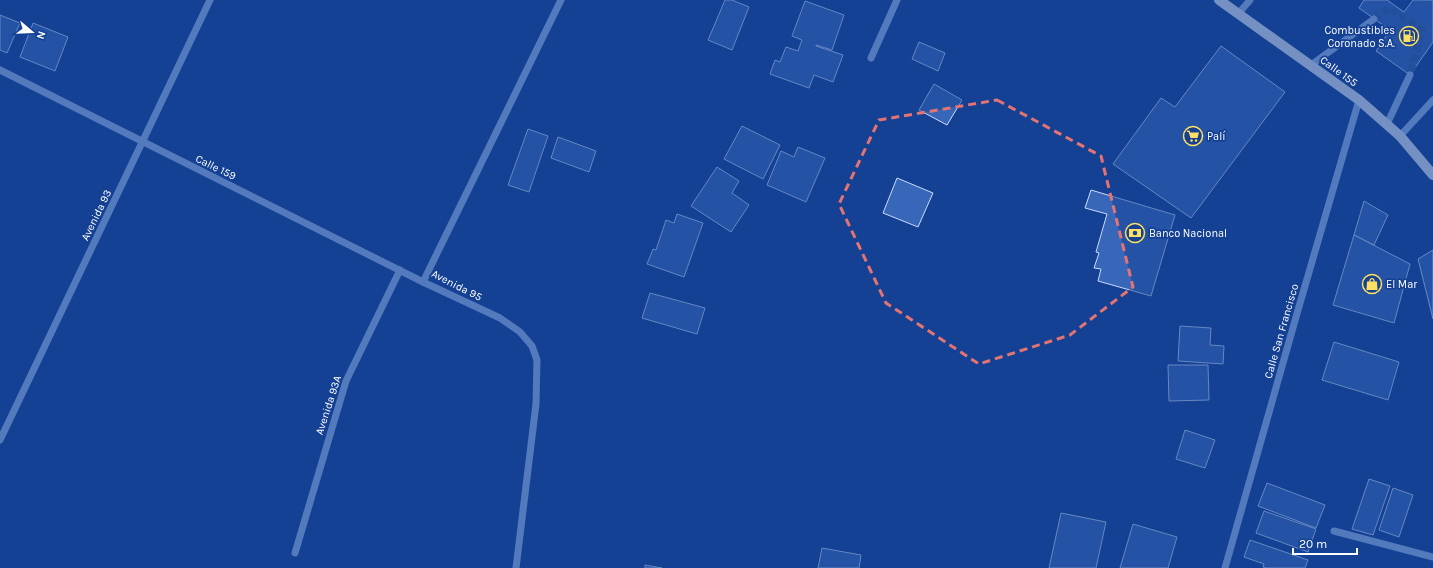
<svg xmlns="http://www.w3.org/2000/svg" width="1433" height="568" font-family="Karla,sans-serif">
<rect width="100%" height="100%" fill="#144193"/>
<g fill="#3867ba" stroke="#c9dcfc">
<path d="M725,0H732L749,7L732,50L708,40Z"/>
<path d="M1364,0H1387L1404,12L1413,0H1431L1433,1V42L1410,75L1376,51L1390,30L1359,8Z"/>
<path d="M805,1L844,15L832,50L816,45V46L843,55L833,82L814,75L809,88L770,74L775,60L780,62L786,47L798,51L802,40L792,36Z"/>
<path d="M0,15L20,23L7,53L0,50Z"/>
<path d="M33,23L68,37L55,71L20,57Z"/>
<path d="M919,42L945,53L938,71L912,59Z"/>
<path d="M1221,46L1285,92L1191,218L1113,164L1161,98L1175,107Z"/>
<path d="M934,84L962,100L947,125L919,110Z"/>
<path d="M742,126L780,145L763,179L724,159Z"/>
<path d="M528,129L548,136L529,192L508,185Z"/>
<path d="M558,137L596,151L589,172L551,158Z"/>
<path d="M798,147L825,158L806,202L767,185L781,151L794,157Z"/>
<path d="M717,167L739,181L732,193L749,205L731,232L691,206Z"/>
<path d="M897,178L933,193L918,227L883,213Z"/>
<path d="M1091,190L1175,215L1151,296L1098,281L1101,269L1094,268L1099,253L1096,252L1107,214L1085,208Z"/>
<path d="M1364,201L1388,215L1374,245L1354,235Z"/>
<path d="M677,214L703,223L684,277L647,264L653,249L656,250L666,220L674,223Z"/>
<path d="M1354,235L1410,264L1394,323L1333,305Z"/>
<path d="M1433,250V319L1418,259Z"/>
<path d="M650,293L705,308L697,334L642,318Z"/>
<path d="M1180,326L1211,328L1210,345L1224,346L1223,364L1178,361Z"/>
<path d="M1334,342L1399,362L1388,400L1322,380Z"/>
<path d="M1168,365H1208L1209,400L1169,401Z"/>
<path d="M1185,430L1215,440L1205,468L1176,459Z"/>
<path d="M1369,479L1390,486L1373,535L1352,529Z"/>
<path d="M1267,483L1325,505L1316,528L1258,506Z"/>
<path d="M1393,488L1413,495L1399,537L1379,530Z"/>
<path d="M1264,511L1316,529L1308,552L1256,533Z"/>
<path d="M1061,513L1106,522L1096,568H1049Z"/>
<path d="M1133,524L1177,537L1168,568H1120Z"/>
<path d="M1250,540L1308,560L1305,568H1266L1263,567L1264,564L1244,557Z"/>
<path d="M822,548L861,555L859,568H818Z"/>
<path d="M645,565L662,568H645Z"/>
</g>
<g fill="none" stroke-linecap="round" stroke-linejoin="round">
<path stroke="#375ea3" stroke-width="7" stroke-dasharray="7 3.5" stroke-linecap="butt" d="M1374,19L1389,8L1422,30L1410,75"/>
<g stroke="#a2bff2" stroke-width="7">
<path d="M1239,13L1250,0"/>
<path d="M871,58L897,0"/>
<path d="M1311,65L1374,19"/>
<path d="M0,70L423,282L500,318L520,332L532,346L537,360L536,404L516,568"/>
<path d="M1387,124L1410,75"/>
<path d="M1400,136L1433,100"/>
<path d="M423,282L561,0"/>
<path d="M0,440L210,0"/>
<path d="M1334,531L1433,557"/>
<path d="M295,553L346,381L400,270"/>
<path d="M1225,568L1296,317L1359,100"/>
</g>
<path stroke="#ecf2ff" stroke-width="10" d="M1219,0L1359,100L1400,136L1433,175"/>
</g>
<path d="M0 0H1433V568H0ZM997,100L1101,156L1133,287L1070,335L979,364L886,303L839,204L879,120Z" fill="#144193" fill-opacity=".55" fill-rule="evenodd"/>
<path fill="none" stroke="#e47373" stroke-width="3" stroke-dasharray="8 5" stroke-linejoin="round" d="M997,100L1101,156L1133,287L1070,335L979,364L886,303L839,204L879,120Z"/>
<defs>
<g id="fuel-ring" transform="scale(1)"><circle r="9.5" fill="#144193" stroke="#ffdf62" stroke-width="1.5"/><path d="M-5.5-6h7V0h2V4h1.3V-2.5L3-4.5l.8-.8L6-3V5H2.5V1h-1V6h-7ZM-4.2-4.7v3.2H.2V-4.7Z" fill="#ffdf62"/></g>
<g id="supermarket-ring" transform="scale(1)"><circle r="9.5" fill="#144193" stroke="#ffdf62" stroke-width="1.5"/><path d="M-6-5.5h2.5l.6 2H6L4.5 2H-2.5L-4.4-4H-6ZM-1.5 3.2a1.3 1.3 0 1 0 .1 0ZM3 3.2a1.3 1.3 0 1 0 .1 0Z" fill="#ffdf62"/></g>
<g id="bank-ring" transform="scale(1)"><circle r="9.5" fill="#144193" stroke="#ffdf62" stroke-width="1.5"/><path d="M-6-4H6V4H-6ZM0-2.3a2.3 2.3 0 1 0 0 4.6a2.3 2.3 0 1 0 0-4.6Z" fill="#ffdf62"/></g>
<g id="shop-ring" transform="scale(1)"><circle r="9.5" fill="#144193" stroke="#ffdf62" stroke-width="1.5"/><path d="M-5-2.5h2.3a2.7 3.5 0 0 1 5.4 0H5L5.5 6h-11ZM-1.5-2.5h3a1.5 2.3 0 0 0-3 0Z" fill="#ffdf62"/></g>
</defs>
<g fill-rule="evenodd">
<use href="#fuel-ring" x="1409" y="36"/>
<use href="#supermarket-ring" x="1193" y="136"/>
<use href="#bank-ring" x="1135" y="233"/>
<use href="#shop-ring" x="1372" y="284"/>
</g>
<g text-anchor="middle" stroke-width="3.5" stroke-linejoin="round" paint-order="stroke">
<g font-size="11" fill="#fff" stroke="#144193" text-anchor="start">
<text x="1395" y="34" text-anchor="end">Combustibles<tspan x="1395" dy="13">Coronado S.A.</tspan></text>
<text x="1207" y="140">Palí</text>
<text x="1149" y="237">Banco Nacional</text>
<text x="1386" y="288">El Mar</text>
</g>
<g font-size="11" fill="#fff" stroke="#144193">
<text transform="translate(1339 71) rotate(36)" y="4">Calle 155</text>
<text transform="translate(216 167) rotate(26)" y="4">Calle 159</text>
<text transform="translate(96 215) rotate(-64)" y="4">Avenida 93</text>
<text transform="translate(457 285) rotate(27)" y="4">Avenida 95</text>
<text transform="translate(1281 331) rotate(-74)" y="4">Calle San Francisco</text>
<text transform="translate(328 405) rotate(-72)" y="4">Avenida 93A</text>
</g>
</g>
<g transform="translate(32 32) rotate(109)" stroke="#144193" stroke-width="3" paint-order="stroke">
<path d="M0-3L7 15L0 10L-7 15Z" fill="#ffffff"/>
<text y="-6" font-size="11" font-weight="bold" text-anchor="middle" fill="#ffffff">N</text>
</g>
<path d="M1293 548v6h64v-6" fill="none" stroke="#ffffff" stroke-width="2"/>
<text x="1299" y="548" font-size="12" fill="#ffffff" stroke="#144193" stroke-width="3" paint-order="stroke">20 m</text>
</svg>
